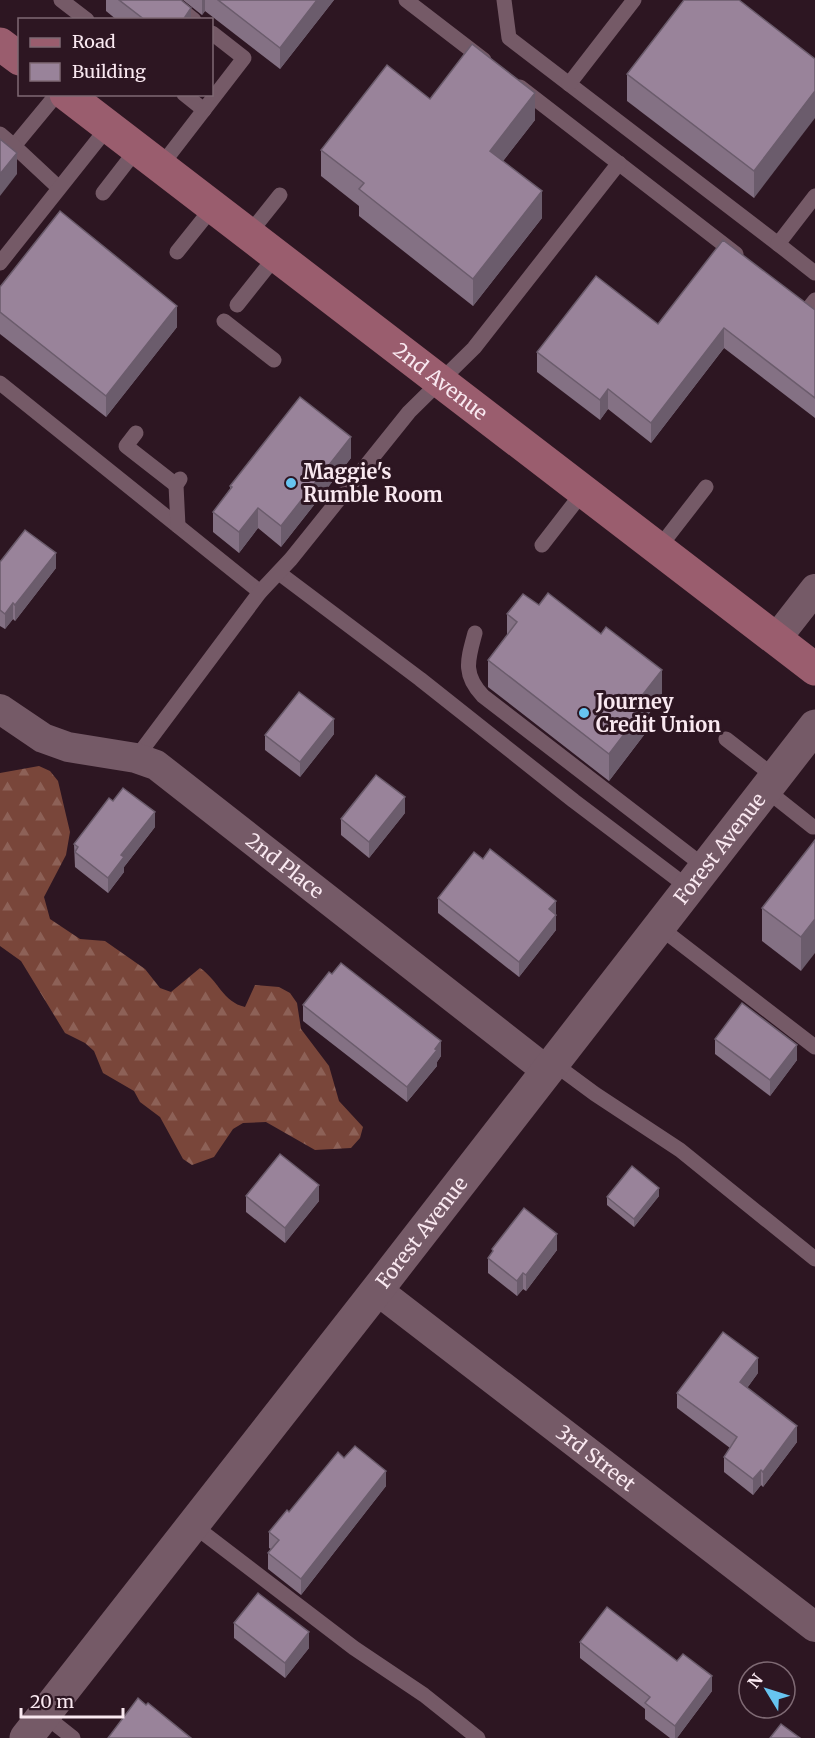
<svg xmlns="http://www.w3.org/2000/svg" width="815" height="1738" font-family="Merriweather,serif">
<defs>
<pattern id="forest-firs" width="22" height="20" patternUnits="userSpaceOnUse" patternTransform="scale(1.5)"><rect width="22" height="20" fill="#79463a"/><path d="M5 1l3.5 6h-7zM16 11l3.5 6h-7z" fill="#8d6157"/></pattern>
</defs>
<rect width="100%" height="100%" fill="#2d1622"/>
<path fill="url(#forest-firs)" d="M39,766L50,771L58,781L70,832L66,855L44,897L50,919L80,939L105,941L145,969L160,988L171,992L200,968C218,980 223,1002 245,1007L255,985L279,987L290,993L297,1003L301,1029L329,1066L339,1101L363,1127L360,1138L351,1148L315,1150L266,1122L243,1123L233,1129L214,1157L192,1165L183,1159L160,1117L140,1102L134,1091L103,1073L94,1051L85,1043L65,1033L21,961L0,946V773Z"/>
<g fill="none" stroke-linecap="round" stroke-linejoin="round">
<g stroke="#755a67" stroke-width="15">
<path d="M61,0L87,20"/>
<path d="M169,0L194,20"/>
<path d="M406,0L484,60"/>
<path d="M504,0L509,38L778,244L815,196"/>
<path d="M569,84L634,0"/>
<path d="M520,87L736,254"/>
<path d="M57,94L14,146L59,188"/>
<path d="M184,94L204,110"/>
<path d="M0,134L14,146"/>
<path d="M160,167L244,58L212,33"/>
<path d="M103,193L137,149"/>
<path d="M248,235L280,195"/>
<path d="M778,244L815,273"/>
<path d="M177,252L213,207"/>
<path d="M0,263L108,127"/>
<path d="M237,305L276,256"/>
<path d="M808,309L815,300"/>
<path d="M224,321L274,360"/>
<path d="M0,383L260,592"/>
<path d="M136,433L126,446L176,485"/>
<path d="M178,526L176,485L180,479"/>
<path d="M542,545L583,492"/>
<path d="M658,549L706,487"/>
<path d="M279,573L420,679L574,801L689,888"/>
<path d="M475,633C468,659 462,674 483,696L705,867"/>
<path d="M726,739L775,777"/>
<path d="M136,758L260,592L291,559L409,412L474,348L619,163"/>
<path d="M765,789L813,827"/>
<path d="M658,926L815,1047"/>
<path d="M553,1063L595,1094L680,1150L815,1259"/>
<path d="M193,1525L354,1648L424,1695L478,1738"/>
<path d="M44,1715L73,1738"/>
</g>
<g stroke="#755a67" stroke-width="30">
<path d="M776,639L815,589"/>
<path id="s1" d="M0,709L43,738L68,747L136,758L156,765L547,1071"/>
<path id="s2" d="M377,1290L815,1627"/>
</g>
<path stroke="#755a67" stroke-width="33" id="s3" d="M26,1738L377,1290L815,726"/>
<g stroke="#9a5d6e" stroke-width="33">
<path d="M0,44L20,59"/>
<path id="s4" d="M66,94L815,669"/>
</g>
</g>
<g fill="#847184">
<path d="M106,0H181L191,20H117L106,11Z"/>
<path d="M183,0H334L280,69L205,11L202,15Z"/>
<path d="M815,59L754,198L627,101V74Z"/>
<path d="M430,99L535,120L503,161L542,218L473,306L359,216V206L321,176V150Z"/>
<path d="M0,287L177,327L106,417L0,334Z"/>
<path d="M815,310V418L724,348L651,443L608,409L600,420L537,372V352L658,324Z"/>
<path d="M351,458L281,547L258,528L239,553L213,532V512L230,489V486Z"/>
<path d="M0,562L56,568L15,621L13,619L5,629L0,626Z"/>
<path d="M539,605L662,697L644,720V735L609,781L488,687V660L507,635V614Z"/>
<path d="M334,734L300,777L265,750V735Z"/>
<path d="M405,813L369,858L341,835V819Z"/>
<path d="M155,827L124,867V872L108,893L75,867L74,844Z"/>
<path d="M815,840L801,971L762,941V908Z"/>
<path d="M483,859L556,901V930L519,977L438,913V898Z"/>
<path d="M303,1005L441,1056L437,1062V1066L407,1102L303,1021Z"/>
<path d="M715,1039L797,1060L770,1096L715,1054Z"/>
<path d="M246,1196L319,1201L285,1243L246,1212Z"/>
<path d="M659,1196L634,1227L607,1205V1197Z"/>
<path d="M492,1249L557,1250L526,1291L523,1289L517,1296L488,1273V1258L492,1253Z"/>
<path d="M758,1373L747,1388L797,1442L763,1487L761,1485L753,1495L724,1472V1457L730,1448L677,1408V1393Z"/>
<path d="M344,1458L386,1486L301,1595L268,1569V1553L271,1549L269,1548V1532Z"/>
<path d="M234,1623L309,1648L285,1678L234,1638Z"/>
<path d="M580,1642L677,1661L712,1691L677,1738H670L645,1719V1709L580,1658Z"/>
</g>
<g fill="#6b5c6c">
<path d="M202,0H205V11L202,15Z"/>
<path d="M317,0H334L280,69V48Z"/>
<path d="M191,8V20H183Z"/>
<path d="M815,91V118L754,198V171Z"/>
<path d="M535,93V120L490,178V151Z"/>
<path d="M17,153V174L0,196V174Z"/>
<path d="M542,191V218L473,306V279Z"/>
<path d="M177,306V327L106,417V396Z"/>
<path d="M724,328V348L651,443V423Z"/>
<path d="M608,389V409L600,420V400Z"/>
<path d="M351,437V458L281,547V526Z"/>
<path d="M258,508V528L239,553V532Z"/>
<path d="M56,553V568L15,621V605Z"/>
<path d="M13,603V619L5,629V614Z"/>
<path d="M662,670V697L644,720V735L609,781V754L637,702Z"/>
<path d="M334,719V734L300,777V762Z"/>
<path d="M405,797V813L369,858V842Z"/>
<path d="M155,812V827L124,867V872L108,893V878L121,855Z"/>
<path d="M556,901V930L519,977V962L549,909Z"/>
<path d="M815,919V953L801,971V937Z"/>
<path d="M441,1041V1056L437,1062V1066L407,1102V1087Z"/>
<path d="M797,1045V1060L770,1096V1080Z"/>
<path d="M319,1185V1201L285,1243V1228Z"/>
<path d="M659,1188V1196L634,1227V1219Z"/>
<path d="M557,1234V1250L526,1291V1275Z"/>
<path d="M523,1273V1289L517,1296V1281Z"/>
<path d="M758,1358V1373L740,1398V1382Z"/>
<path d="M797,1426V1442L763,1487V1472Z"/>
<path d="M761,1470V1485L753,1495V1479Z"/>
<path d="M386,1471V1486L301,1595V1579Z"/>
<path d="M309,1632V1648L285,1678V1663Z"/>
<path d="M712,1676V1691L677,1738H675V1726Z"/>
</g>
<g fill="#99839a" stroke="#6b5c6c" stroke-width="1.5">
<path d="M119,0H181L191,8L183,20H145Z"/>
<path d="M218,0H317L280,48Z"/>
<path d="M684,0H739L815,59V91L754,171L627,74Z"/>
<path d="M472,44L535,93L490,151L542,191L473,279L359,189L364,183L321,150L387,65L430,99Z"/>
<path d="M0,139L17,153L0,174Z"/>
<path d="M60,211L177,306L106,396L0,312V287Z"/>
<path d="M723,240L815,310V398L724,328L651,423L608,389L600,400L537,352L596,276L658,324Z"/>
<path d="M300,397L351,437L281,526L258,508L239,532L213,512L232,487L230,486Z"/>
<path d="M25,530L56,553L15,605L13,603L5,614L0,610V562Z"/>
<path d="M548,593L601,634L606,627L662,670L637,702L644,708L609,754L488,660L517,622L507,614L523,594L539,605Z"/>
<path d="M299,692L334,719L300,762L265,735Z"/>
<path d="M376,775L405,797L369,842L341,819Z"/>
<path d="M123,788L155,812L121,855L124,857L108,878L75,852L78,847L74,844L109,798L113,801Z"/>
<path d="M815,840V919L801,937L762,908Z"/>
<path d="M490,849L556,901L549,909L556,915L519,962L438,898L474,852L483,859Z"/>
<path d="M341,963L441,1041L435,1049L437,1050L407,1087L303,1005L329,972L332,974Z"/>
<path d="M742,1003L797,1045L770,1080L715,1039Z"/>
<path d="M280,1154L319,1185L285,1228L246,1196Z"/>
<path d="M632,1166L659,1188L634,1219L607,1197Z"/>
<path d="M524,1208L557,1234L526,1275L523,1273L517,1281L488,1258L493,1251L492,1249Z"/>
<path d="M723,1332L758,1358L740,1382L797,1426L763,1472L761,1470L753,1479L724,1457L737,1437L677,1393Z"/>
<path d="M355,1446L386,1471L301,1579L268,1553L279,1540L269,1532L287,1510L289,1512L338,1452L344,1458Z"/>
<path d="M258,1593L309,1632L285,1663L234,1623Z"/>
<path d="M607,1607L677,1661L683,1654L712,1676L675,1726L645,1703L650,1697L580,1642Z"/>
<path d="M138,1698L146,1705L148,1703L191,1738H108Z"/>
<path d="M781,1724L800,1738H770Z"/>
</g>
<g fill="#67c4f0" stroke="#2d1622" stroke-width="2">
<circle cx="291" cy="483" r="6"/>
<circle cx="584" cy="713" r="6"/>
</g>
<g text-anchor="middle" stroke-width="6" stroke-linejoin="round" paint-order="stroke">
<g font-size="20" fill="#f9e8f0" stroke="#2d1622">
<text dy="7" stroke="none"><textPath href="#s4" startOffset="472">2nd Avenue</textPath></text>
<text dy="7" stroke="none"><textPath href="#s3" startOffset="1128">Forest Avenue</textPath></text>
<text dy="7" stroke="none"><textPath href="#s1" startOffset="332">2nd Place</textPath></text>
<text dy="7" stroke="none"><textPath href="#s3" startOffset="642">Forest Avenue</textPath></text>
<text dy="7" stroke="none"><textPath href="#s2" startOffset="276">3rd Street</textPath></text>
</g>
<g font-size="20" font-weight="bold" fill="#f9e8f0" stroke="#2d1622" text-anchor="start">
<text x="303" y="479">Maggie's<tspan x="303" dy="23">Rumble Room</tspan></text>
<text x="596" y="709">Journey<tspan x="596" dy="23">Credit Union</tspan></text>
</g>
</g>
<rect x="18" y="18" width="195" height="78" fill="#2d1622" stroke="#7f6a74" stroke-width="1.5"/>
<rect x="30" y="38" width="30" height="9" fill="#9a5d6e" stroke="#7f6a74" stroke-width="1.5"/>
<text x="72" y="48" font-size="18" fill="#f9e8f0">Road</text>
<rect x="30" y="63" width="30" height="18" fill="#99839a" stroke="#7f6a74" stroke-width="1.5"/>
<text x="72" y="78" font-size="18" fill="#f9e8f0">Building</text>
<g transform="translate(767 1690) rotate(308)"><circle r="28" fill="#2d1622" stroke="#7f6a74" stroke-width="1.5"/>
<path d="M0-4.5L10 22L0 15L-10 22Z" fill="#67c4f0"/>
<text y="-9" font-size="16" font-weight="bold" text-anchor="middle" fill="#f9e8f0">N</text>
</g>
<path d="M21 1708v9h102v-9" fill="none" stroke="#f9e8f0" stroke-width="3"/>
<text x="30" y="1708" font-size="18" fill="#f9e8f0" stroke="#2d1622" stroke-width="4.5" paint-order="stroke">20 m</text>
</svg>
